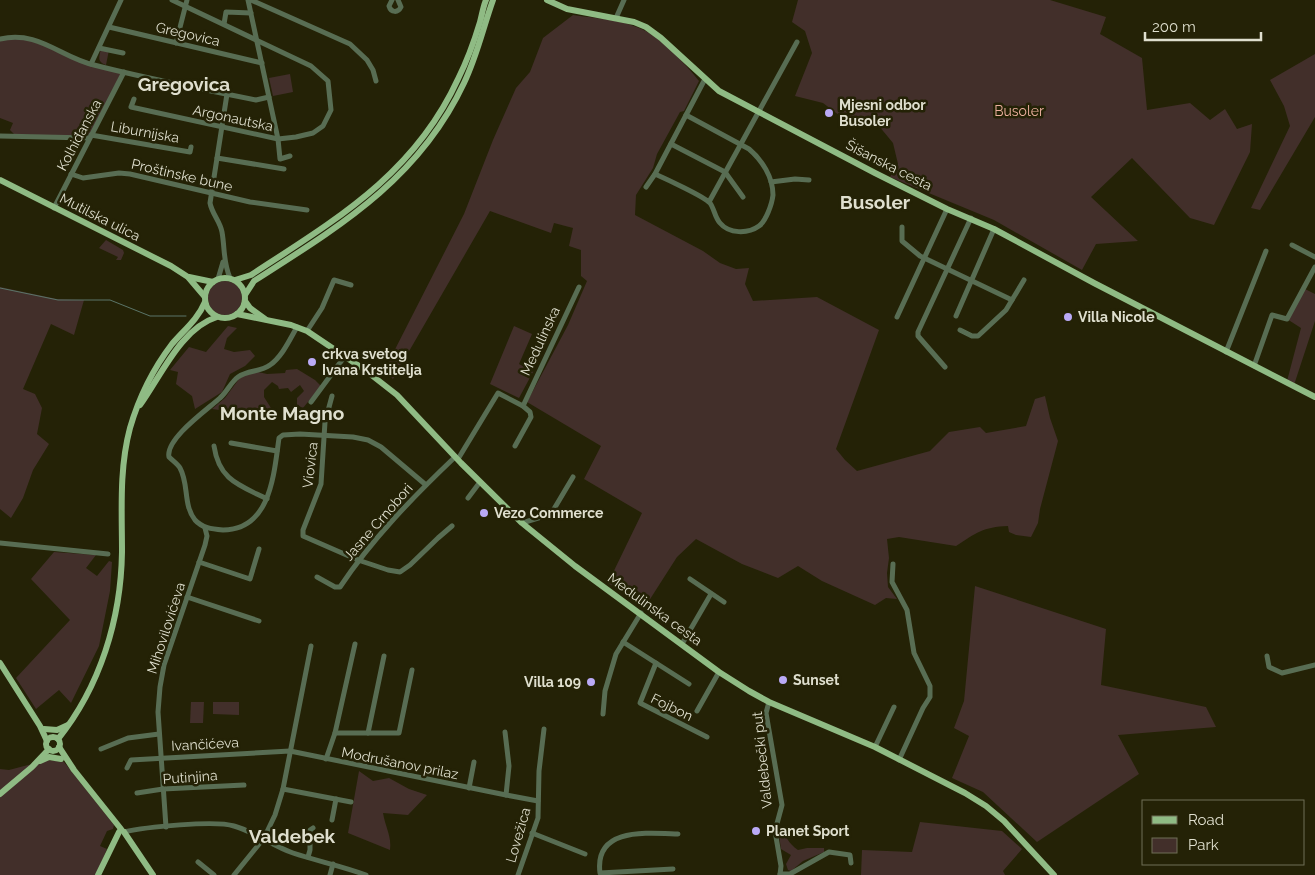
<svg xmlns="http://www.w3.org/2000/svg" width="1315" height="875" font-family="Raleway,sans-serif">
<rect width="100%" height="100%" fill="#242206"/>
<g fill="#422f2a">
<path d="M798,0H1050L1106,17L1100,34L1142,58L1147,110L1190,103L1210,120L1225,109L1237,129L1252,124L1250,152L1214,225L1190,218L1132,158L1091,197L1138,241L1096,244L1082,270L994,220L890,177L898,164L893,143L874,120L848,122L823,103L795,96L812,53L805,31L792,22Z"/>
<path d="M573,15C600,19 633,20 655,37C669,47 689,68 699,81L684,111L680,112L657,154L653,168L636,195L635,215L703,251L720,263L736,269L749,268L745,284L753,301L817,297L879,330L836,449L845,460L857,471L930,451L949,432L980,427L986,433L1026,426L1035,399L1045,396L1050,418L1058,441L1040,509L1038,523L1031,537L1016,535L1009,532L1008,526C983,527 976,533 956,546L899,537L887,539L889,558L887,573L888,587L897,599L886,598L875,605L822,581L798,566L778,578L742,564L696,539L677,557L645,607L608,583L642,513L584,479L601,446L527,402L568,325L587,281L581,276V250L569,246L573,228L554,223L551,233L490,211L393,379L384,371L464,214L493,140L516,88L530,72L543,38Z"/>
<path d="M18,36L72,56L124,72L91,135L84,137L14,134L10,130L13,123L0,118V39Z"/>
<path d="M101,49L109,50L106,65C97,62 99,57 101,49Z"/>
<path d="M1315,54V117L1260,210L1251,208L1290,126L1284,106L1270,80Z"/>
<path d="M290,74L293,92L273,96L269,78Z"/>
<path d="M106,240L123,250L124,253L121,260H116L118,257L99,248Z"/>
<circle cx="225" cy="298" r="17"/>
<path d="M0,287L57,299L84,300L74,335L51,324L23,389L35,394L42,408L37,434L49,444L33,470L23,498L11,518L0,509Z"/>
<path d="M1303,288L1315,294V321L1294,385L1287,381L1301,328L1287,319Z"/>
<path d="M228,326L237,328L227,338L224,349L234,352L250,350L255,356L245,366L230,374L222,392L195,409L192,396L176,384L178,372L170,370L189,347L206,352Z"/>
<path d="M514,326L532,334L519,364L533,372L519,398L490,384Z"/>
<path d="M297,369L315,380L321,386L303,408L297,405V398L304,391L300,385L291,392L288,388L279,389L278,386L272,382L264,390V397L271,408L250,414L212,409L225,398L239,379L248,373L258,372L267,374L285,373L286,370Z"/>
<path d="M54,552L96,555L86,568L97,576L109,561L112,562L110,591L99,646L71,703L59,690L36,709L16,678L70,620L31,579Z"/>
<path d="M975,586L1106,629L1101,685L1206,707L1216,727L1118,735L1139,774L1037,842L983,792L952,778L969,736L954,728L964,701Z"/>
<path d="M191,702H204L203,723H190Z"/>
<path d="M213,702H239V715L213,714Z"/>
<path d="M47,760L64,762L114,825L113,829L107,831L100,846L107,849L96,875H0V769L9,770Z"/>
<path d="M359,771L373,781L389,778L409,789L427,795L408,815L383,813C385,826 392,837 390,850L348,833Z"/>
<path d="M920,822L1002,831L1022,849L1003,871L1005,875H861L862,850L912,852Z"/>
<path d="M781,826C786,837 788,843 798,850L807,848H824V852L803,861L791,871L788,870L786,864L791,855L781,849L778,828Z"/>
</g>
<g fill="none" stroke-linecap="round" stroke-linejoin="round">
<path stroke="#5b7568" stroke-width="1" d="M0,288L58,300H110L150,316H186"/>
<g stroke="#586d53" stroke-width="5">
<path d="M248,0L278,139L280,159L290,156"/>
<path d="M251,0L350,44L367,60L373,70L376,81"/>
<path d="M392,0L389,6C391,13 398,13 401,7L398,0"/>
<path d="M616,18L624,0"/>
<path d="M224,24L226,12L251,13"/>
<path d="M109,27L262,63"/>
<path d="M0,39C38,30 60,57 94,65C148,79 202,89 256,100L269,97"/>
<path d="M176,43L187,0"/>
<path d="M99,48L123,53"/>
<path d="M91,64L121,0"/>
<path d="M227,94L210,203C212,214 220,221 222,232C225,249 223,262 230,278"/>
<path d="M134,99L131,107L278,139L296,137L313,133L323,126L331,110L328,81L311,66L172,0"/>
<path d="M91,135L190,152L191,147"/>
<path d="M0,136L89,138"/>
<path d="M671,144L725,172L743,197"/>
<path d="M217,158L284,169"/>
<path d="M71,174L83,178L119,173L130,174L250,202L307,210"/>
<path d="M655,174C664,178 705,197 710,203C714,208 715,218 720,223C729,234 748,234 759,226C766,221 772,204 773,195C773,177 762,160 749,149L686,115"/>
<path d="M771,182L795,179L809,180"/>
<path d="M646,187L655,174L705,79"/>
<path d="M709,202L797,42"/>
<path d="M54,208L124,72"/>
<path d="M902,227V241L920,256L1012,300"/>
<path d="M1292,245L1315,257"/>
<path d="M218,279L223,262"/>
<path d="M956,316L994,229"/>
<path d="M897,317L947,209"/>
<path d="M297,327C290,339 282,357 270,365C261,372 248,370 238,377C231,382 227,392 220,398C208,409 165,439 169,457C173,461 178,464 180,468C189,484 183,505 195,520C202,528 212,529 223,530C271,530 274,473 279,438L283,435L300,434L353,437L368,440L381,447L426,485"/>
<path d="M960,330L972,336H978L1006,310L1024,280"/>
<path d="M307,331L322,308L334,280L351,285"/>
<path d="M1226,352L1266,251"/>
<path d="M1254,366L1272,315L1287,319L1315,267"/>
<path d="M945,367L918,336V332L971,218"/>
<path d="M332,396L325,422L321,484L303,530V536L358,560L388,570L400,572L410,565L438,538L452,526"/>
<path d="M311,402L345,356"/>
<path d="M523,406L579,287"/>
<path d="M231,443L277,451"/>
<path d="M214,446C219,480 239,485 267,499"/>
<path d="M458,459L498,393L523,406L530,412L531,417L515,446"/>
<path d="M468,498L480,482"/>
<path d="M522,523L551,514L573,477"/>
<path d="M0,543L108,554"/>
<path d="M199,562L250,579L259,549"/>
<path d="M893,564L892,582L907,610L914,653L930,686V697L923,708L899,760"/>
<path d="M317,577L335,587H340C372,539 413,497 455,457"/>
<path d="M690,579L724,602"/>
<path d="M187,597L259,621"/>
<path d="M623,642L689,684"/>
<path d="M682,644L711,594"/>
<path d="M1267,656L1269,667L1282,673L1315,665"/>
<path d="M656,663L640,703L707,737"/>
<path d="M769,702L766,713L782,805L775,831L781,866L780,875"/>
<path d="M697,711L719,672"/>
<path d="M603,714L605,691L616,654L641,613"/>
<path d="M505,732L509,766L506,795L538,801"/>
<path d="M335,733H399L412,670"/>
<path d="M368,733L384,656"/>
<path d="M875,747L894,707"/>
<path d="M101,749L128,738L159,734"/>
<path d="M326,759L335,733L355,644"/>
<path d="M127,768L131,760L290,751L506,795"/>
<path d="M469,788L474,762"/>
<path d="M283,789L351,802"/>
<path d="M137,793L163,789L244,785"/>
<path d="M332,820L336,799"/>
<path d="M166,827L158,712L160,687L164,665L205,545L207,536L205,528"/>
<path d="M124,832C145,827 215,820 234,826C255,832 273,846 293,853C317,861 342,866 366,875"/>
<path d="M532,833L585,854"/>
<path d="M308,857L310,850V830L313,828"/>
<path d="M198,862L214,875"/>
<path d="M673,869L600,873C594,827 647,833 678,834"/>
<path d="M780,874H790L829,852L850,855L851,863"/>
<path d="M234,875L264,838L275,815L283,789L311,646"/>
<path d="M330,875L333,864"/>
<path d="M518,875L538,818L539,771L544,729"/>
</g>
<g stroke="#8fbb84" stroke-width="6">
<path d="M547,0L567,9L634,22L646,27L661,38L719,91L875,173L947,209L994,229L1094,283L1315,397"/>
<path d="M0,180L171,266L188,277L205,297"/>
<path d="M189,277L213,282"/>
<circle cx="225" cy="298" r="20"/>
<path d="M235,280L251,275C335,220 414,175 458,79C467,61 474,42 480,22C482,15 483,7 486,0"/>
<path d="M245,295L254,281C340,226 419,179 464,83C477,56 483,28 493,0"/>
<path d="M245,301L250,308L265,319"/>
<path d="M237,314L291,325L307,331L365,370L397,395L461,463L522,523L575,566L719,672L749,691L769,702L875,747L965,793L986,806L1004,821L1054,875"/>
<path d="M140,405C161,376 181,328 217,317"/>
<path d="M0,663L40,726L47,741"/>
<path d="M44,729L57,730L68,725"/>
<circle cx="53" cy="744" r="7"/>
<path d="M58,739C100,687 121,619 122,552C122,511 119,469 130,428C139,397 153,369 172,344C184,330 198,319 205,302"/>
<path d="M59,747L74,770L121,829"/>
<path d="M40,761L49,757L61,759"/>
<path d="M0,794L32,767L49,749"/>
<path d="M124,832L153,875"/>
<path d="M98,875L119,832"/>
</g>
</g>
<g fill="#baaaf6" stroke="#242206" stroke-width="2">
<circle cx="829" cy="113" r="5"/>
<circle cx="1068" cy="317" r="5"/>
<circle cx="312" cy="362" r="5"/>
<circle cx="484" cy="513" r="5"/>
<circle cx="783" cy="680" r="5"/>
<circle cx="591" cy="682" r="5"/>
<circle cx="756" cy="831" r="5"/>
</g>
<g text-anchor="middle" stroke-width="5" stroke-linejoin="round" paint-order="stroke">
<g font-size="14" fill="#dfdfce" stroke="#242206">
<text transform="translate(188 34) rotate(13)" y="5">Gregovica</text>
<text transform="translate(233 118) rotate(12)" y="5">Argonautska</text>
<text transform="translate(145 132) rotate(10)" y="5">Liburnijska</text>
<text transform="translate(79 135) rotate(-62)" y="5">Kolhiđanska</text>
<text transform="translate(889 165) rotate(27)" y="5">Šišanska cesta</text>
<text transform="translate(182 175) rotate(13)" y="5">Proštinske bune</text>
<text transform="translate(100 217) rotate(27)" y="5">Mutilska ulica</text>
<text transform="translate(540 341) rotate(-65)" y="5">Medulinska</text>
<text transform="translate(310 465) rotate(-83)" y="5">Viovica</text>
<text transform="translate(378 522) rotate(-49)" y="5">Jasne Crnobori</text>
<text transform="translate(655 609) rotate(36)" y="5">Medulinska cesta</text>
<text transform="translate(166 628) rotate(-72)" y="5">Mihovilovićeva</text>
<text transform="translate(672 707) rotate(26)" y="5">Fojbon</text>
<text transform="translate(205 744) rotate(-3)" y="5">Ivančićeva</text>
<text transform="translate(762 760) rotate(-96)" y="5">Valdebečki put</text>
<text transform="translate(400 763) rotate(11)" y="5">Modrušanov prilaz</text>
<text transform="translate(190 777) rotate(-4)" y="5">Putinjina</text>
<text transform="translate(518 835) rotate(-74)" y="5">Lovežica</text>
</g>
<g font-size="14" font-weight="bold" fill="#dfdfce" stroke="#242206" text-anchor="start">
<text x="839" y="110">Mjesni odbor<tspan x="839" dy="16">Busoler</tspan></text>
<text x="1078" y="322">Villa Nicole</text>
<text x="322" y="359">crkva svetog<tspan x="322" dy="16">Ivana Krstitelja</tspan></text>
<text x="494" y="518">Vezo Commerce</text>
<text x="793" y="685">Sunset</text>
<text x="581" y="687" text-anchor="end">Villa 109</text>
<text x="766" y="836">Planet Sport</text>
</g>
<g font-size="14" fill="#ecaf9e" stroke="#242206">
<text x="1019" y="116">Busoler</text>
</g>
<g font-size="19" font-weight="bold" fill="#dfdfce" stroke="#242206">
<text x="184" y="91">Gregovica</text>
<text x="875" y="209">Busoler</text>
<text x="282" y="420">Monte Magno</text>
<text x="292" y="843">Valdebek</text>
</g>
</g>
<rect x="1142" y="800" width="162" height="65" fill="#242206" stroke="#6f6e56"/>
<rect x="1152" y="816" width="25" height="8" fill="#8fbb84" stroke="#6f6e56"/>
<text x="1188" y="825" font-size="15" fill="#dfdfce">Road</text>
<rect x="1152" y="838" width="25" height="15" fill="#422f2a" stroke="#6f6e56"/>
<text x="1188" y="850" font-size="15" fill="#dfdfce">Park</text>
<path d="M1145 32v8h116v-8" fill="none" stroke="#dfdfce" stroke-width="2.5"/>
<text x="1152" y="32" font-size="15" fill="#dfdfce" stroke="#242206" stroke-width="4" paint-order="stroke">200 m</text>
</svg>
